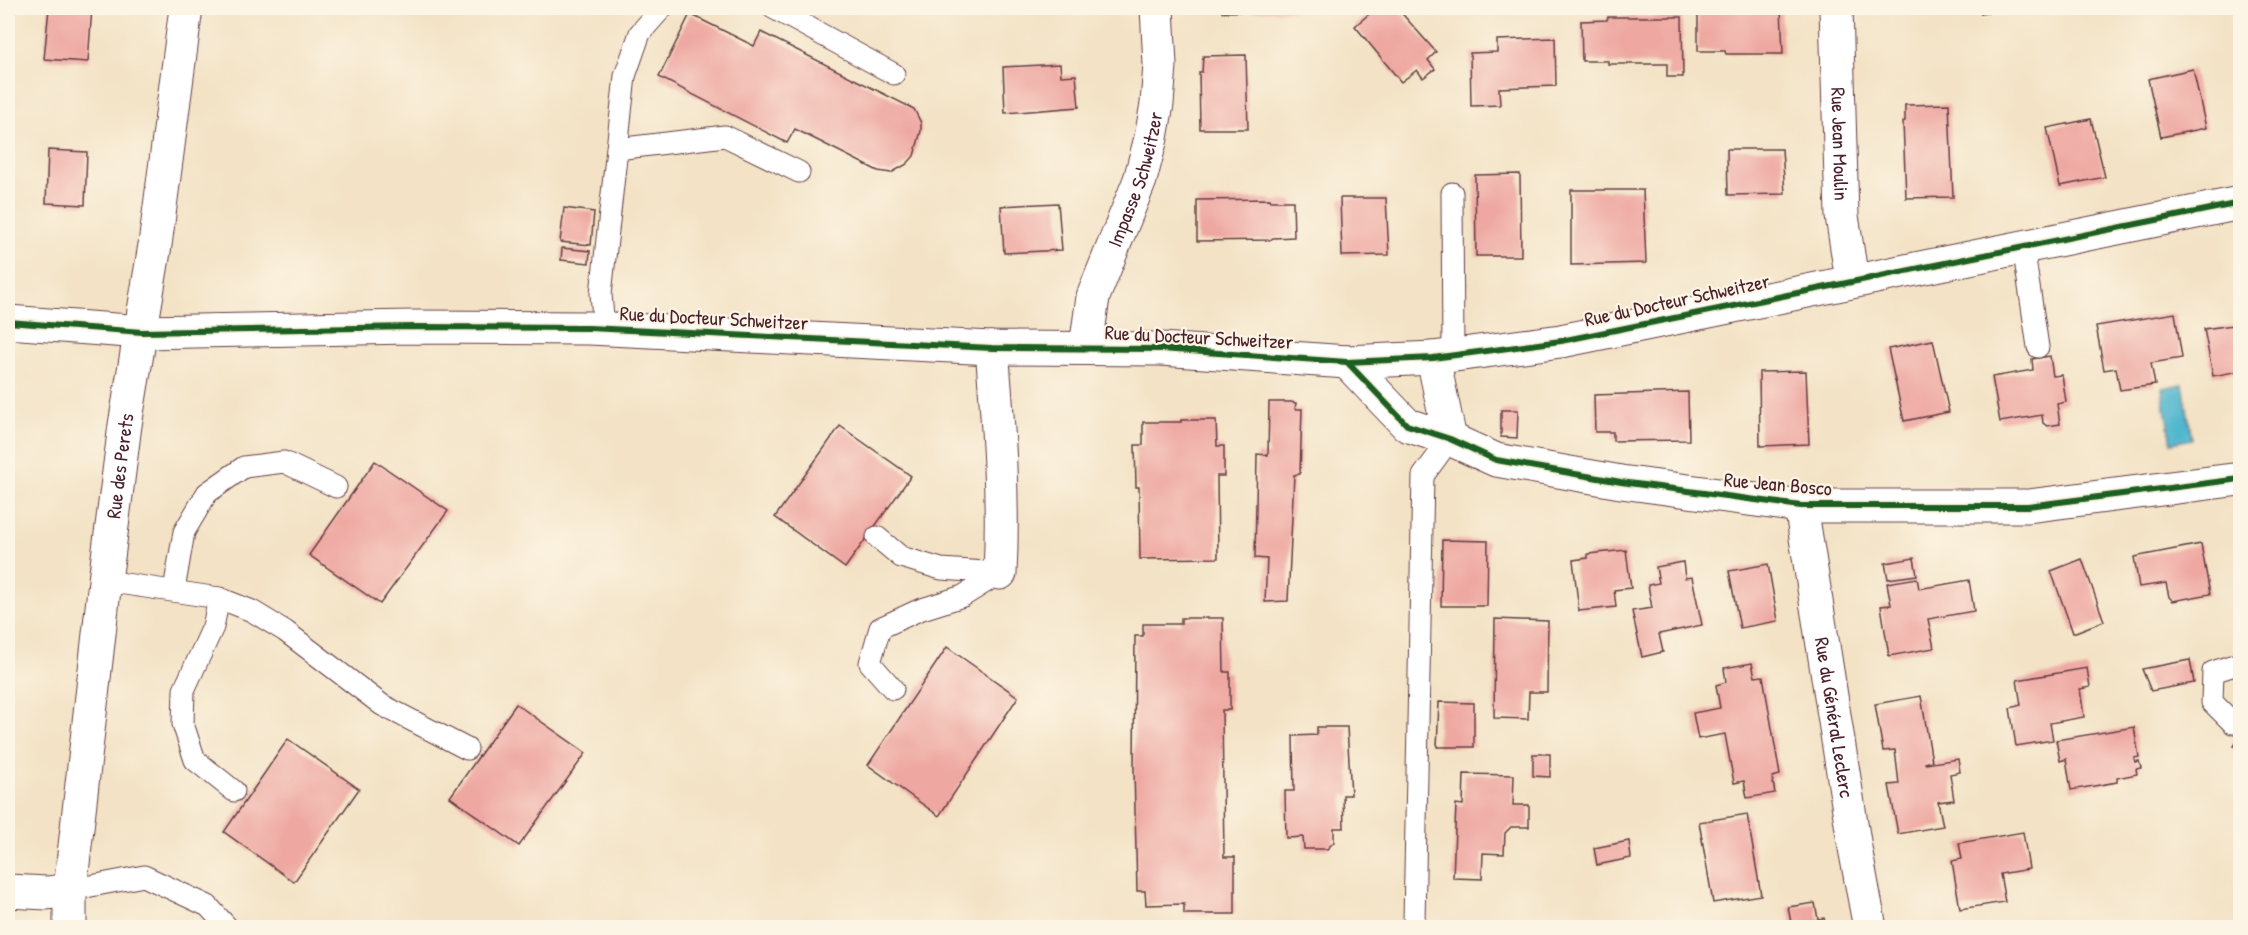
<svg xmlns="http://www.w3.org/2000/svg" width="2248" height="935" font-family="'Patrick Hand',sans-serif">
<rect width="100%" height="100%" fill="#fcf5e5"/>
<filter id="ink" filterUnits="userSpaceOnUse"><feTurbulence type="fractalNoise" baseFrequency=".0167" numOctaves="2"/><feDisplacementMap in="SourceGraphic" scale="12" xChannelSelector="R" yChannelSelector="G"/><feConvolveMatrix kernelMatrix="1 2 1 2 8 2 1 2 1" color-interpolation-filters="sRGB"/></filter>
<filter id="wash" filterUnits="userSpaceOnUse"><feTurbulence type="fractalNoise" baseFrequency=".008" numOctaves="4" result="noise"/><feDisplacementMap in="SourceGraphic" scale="24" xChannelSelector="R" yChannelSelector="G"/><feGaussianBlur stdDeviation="1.35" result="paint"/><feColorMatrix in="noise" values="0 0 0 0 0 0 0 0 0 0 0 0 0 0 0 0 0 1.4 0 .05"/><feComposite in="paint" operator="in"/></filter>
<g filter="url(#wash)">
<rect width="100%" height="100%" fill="#f3e2c5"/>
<path fill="#50b6ce" stroke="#4d6a7c" stroke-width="1.5" d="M2183,384L2192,439L2171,443L2162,388Z"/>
<g id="blocks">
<g fill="#eea7a1">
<path d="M49,8H92L88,62L44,59Z"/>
<path d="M1223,8H1300V10L1222,12Z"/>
<path d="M1376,8H1397L1436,52L1428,60L1435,69L1423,78L1417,70L1401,82L1355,26Z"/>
<path d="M1724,8H1781L1783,54H1726L1725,51H1698V12H1724Z"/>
<path d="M1980,8H2007L1981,14Z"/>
<path d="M2038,8H2065L2039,14Z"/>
<path d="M690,14L754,46L761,32L914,109L921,123V131L914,156L907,164L891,173L878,171L795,129L787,143L659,77Z"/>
<path d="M1608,17H1682L1683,77H1667V64H1608V61H1582L1581,21L1607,20Z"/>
<path d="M1555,38L1556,86L1499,88L1500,105L1471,106L1470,53L1497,52V40Z"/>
<path d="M1246,55L1248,129H1200L1199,72H1202L1203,56Z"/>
<path d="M1060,64L1061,76L1076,75L1079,107L1005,113L1003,67Z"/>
<path d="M2193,69L2206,128L2161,137L2148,79Z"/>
<path d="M1949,104L1953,197L1906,198L1903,122L1905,121V105Z"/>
<path d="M2091,119L2105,177L2060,186L2047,128Z"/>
<path d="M1727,149H1782L1785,194L1728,195Z"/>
<path d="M48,150L87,152L85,205L46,203Z"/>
<path d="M1520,174L1521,256H1476L1475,175Z"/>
<path d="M1571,190H1643L1646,263L1571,265Z"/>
<path d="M1340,198H1386L1389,255L1342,256Z"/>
<path d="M1270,199L1271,201H1293L1294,237L1273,238L1270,240L1197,241V200Z"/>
<path d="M1058,203L1062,250L1004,253L1001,206Z"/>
<path d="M564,208L594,212L591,245L560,242Z"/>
<path d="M562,248L590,251L589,263L561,260Z"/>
<path d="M2175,313L2182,358L2151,363L2155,385L2120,390L2116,368L2104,370L2096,326Z"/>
<path d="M2240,324V371L2213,376L2204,329Z"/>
<path d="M1933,340L1949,412L1904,421L1888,349Z"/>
<path d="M2050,356L2053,376L2062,375L2066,402L2057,404L2060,424L2047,426L2043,423L2042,415L2000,422L1992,377L2033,370L2032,359Z"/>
<path d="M1806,371L1809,444L1760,446L1759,372Z"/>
<path d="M1688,392L1689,440L1613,441V432H1595L1594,395Z"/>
<path d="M1269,402H1291L1296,403L1295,409H1302L1300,474L1294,475L1288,601L1265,602L1267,559L1255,558L1257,454L1268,455Z"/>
<path d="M1501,410H1518L1517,438L1501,437Z"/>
<path d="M1181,420H1216L1217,446H1224V476H1217L1218,558L1140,559L1139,487H1136L1135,445H1143V422H1181Z"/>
<path d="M840,426L911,476L845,568L775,517Z"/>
<path d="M375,461L448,511L380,604L309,555Z"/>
<path d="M1442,540L1488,541L1487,606H1441Z"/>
<path d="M2201,544L2210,594L2173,601L2169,597L2166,583L2139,587L2134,557Z"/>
<path d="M1626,550L1631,588L1614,590L1616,607L1579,611L1573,560L1588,558V554Z"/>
<path d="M1914,558L1917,575L1888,579L1885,563Z"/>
<path d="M2082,559L2104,621L2073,633L2051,571Z"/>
<path d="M1683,562L1685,578L1692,577L1702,625L1659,634L1663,652L1642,657L1632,611L1652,608L1648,585L1659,583L1656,567Z"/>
<path d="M1768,564L1778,621L1740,628L1729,571Z"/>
<path d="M1917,578L1919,589L1969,580L1974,611L1928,619L1934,648L1889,656L1881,606L1891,605L1887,583Z"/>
<path d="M1181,618H1223L1224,672H1230V710H1222L1224,857H1235V914H1184V904L1146,905L1145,891H1137L1134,769L1135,636H1143V624H1181Z"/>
<path d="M1495,619L1548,621L1547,692H1529L1528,719L1494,718Z"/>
<path d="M947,647L1018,697L939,816L868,765Z"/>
<path d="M2190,660L2194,683L2151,691L2142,669Z"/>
<path d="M1752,663L1755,677L1763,676L1780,775L1772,777L1775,793L1747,798L1744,781L1734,783L1725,734L1698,739L1693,713L1720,708L1716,685L1726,682L1724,668Z"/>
<path d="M2087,668L2090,687L2080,689L2084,717L2050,723L2053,740L2016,746L2010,708L2021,705L2017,680Z"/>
<path d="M1921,696L1932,761L1925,763L1926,764L1958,759L1960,772L1950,774L1954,800L1938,802L1943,826L1898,834L1889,785L1899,784L1895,750L1883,751L1875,704Z"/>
<path d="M1439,702L1474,703V747H1437Z"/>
<path d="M516,704L586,753L519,846L450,797Z"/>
<path d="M1317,727H1347L1351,795H1343L1344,828H1334V842L1327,849H1304L1303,837L1286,838L1285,791H1294L1293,736L1317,735Z"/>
<path d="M2134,727L2139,757L2134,758L2135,762L2139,761L2141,768L2136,769L2137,774L2117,778V782L2071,790L2066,759L2060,761L2056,740Z"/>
<path d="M2240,737V751L2234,746Z"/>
<path d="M288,739L359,789L294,882L224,832Z"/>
<path d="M1533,754H1550V777L1533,776Z"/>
<path d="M1464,774L1514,775L1513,805H1529V827H1511L1505,833L1504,854L1483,853L1482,879L1453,878L1456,804L1463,805Z"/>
<path d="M1747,814L1761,895L1713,903L1699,822Z"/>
<path d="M2023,832L2029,869L2000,874L2005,902L1960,909L1952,861L1962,859L1959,843Z"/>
<path d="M1629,841L1631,858L1597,865L1594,848Z"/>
<path d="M1815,903L1818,919L1824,918L1826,927H1780V925L1791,923L1788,907Z"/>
</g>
</g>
</g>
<g filter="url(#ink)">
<use href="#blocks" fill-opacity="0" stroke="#633c42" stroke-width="1.5"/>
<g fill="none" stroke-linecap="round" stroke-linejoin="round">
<g stroke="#633c42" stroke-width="23">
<g id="lane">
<path d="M773,8L894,74"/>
<path d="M617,149L725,136L799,172"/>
<path d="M1452,193L1453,357"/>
<path d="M2023,246L2038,347"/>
<path d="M604,329L601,294L625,76L640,33L662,8"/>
<path d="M877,537L901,557L941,569L1000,573"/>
<path d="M105,581L219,598L252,611L285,631L382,705L467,749"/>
<path d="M174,590L184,532L207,493L244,467L284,462L336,487"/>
<path d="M219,598L213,627L184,690L183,724L195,760L234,791"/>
<path d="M893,689L870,663L880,628L919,610L963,596L1000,573"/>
<path d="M2233,723L2212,702L2213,672L2240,663"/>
<path d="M70,890L144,876L208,906L228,928"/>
<path d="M1414,922L1423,476L1450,439"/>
</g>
</g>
<g stroke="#633c42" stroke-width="35">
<g id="street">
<path id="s1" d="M1836,8L1842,216L1852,280"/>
<path d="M8,322L142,332L413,327L589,328L992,348L1161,349L1347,362L1433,358L1561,341L2240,203"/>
<path id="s2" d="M1086,347L1093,297L1140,180L1151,138L1157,104L1160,65L1157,8"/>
<path d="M992,348C998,423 1004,498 1000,573"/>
<path d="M1433,358L1450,439"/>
<path d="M1347,362L1407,425L1450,439L1496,460L1621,482L1801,506H2028L2240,479"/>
<path id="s3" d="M1801,506L1855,848L1870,928"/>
<path d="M8,891L47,893L70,890"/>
<path id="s4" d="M70,928V890L105,581L125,425L155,245L186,8"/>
</g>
</g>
<use href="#lane" stroke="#fff" stroke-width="21"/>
<use href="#street" stroke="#fff" stroke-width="33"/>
<g stroke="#fcf5e5" stroke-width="10">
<g id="cycleway">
<path d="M8,322L142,332L413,327L589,328L992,348L1161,349L1347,362L1433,358L1561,341L2240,203"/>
<path d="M1347,362L1407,425L1450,439L1496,460L1621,482L1801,506H2028L2240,479"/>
</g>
</g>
<use href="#cycleway" stroke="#1b5e20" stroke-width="6"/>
</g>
</g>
<g text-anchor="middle" stroke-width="4.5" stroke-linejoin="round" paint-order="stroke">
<g font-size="20" fill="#4a1f2b" stroke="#fcf5e5">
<text dy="7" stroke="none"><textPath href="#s1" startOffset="136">Rue Jean Moulin</textPath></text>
<text dy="7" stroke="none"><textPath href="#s2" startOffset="176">Impasse Schweitzer</textPath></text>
<text transform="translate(1677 300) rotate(-12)" y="7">Rue du Docteur Schweitzer</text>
<text transform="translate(714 318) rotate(3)" y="7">Rue du Docteur Schweitzer</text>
<text transform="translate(1199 337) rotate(3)" y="7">Rue du Docteur Schweitzer</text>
<text dy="7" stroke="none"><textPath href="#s4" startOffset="465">Rue des Perets</textPath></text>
<text transform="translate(1778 484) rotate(5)" y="7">Rue Jean Bosco</text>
<text dy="7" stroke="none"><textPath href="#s3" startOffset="214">Rue du Général Leclerc</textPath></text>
</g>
</g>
<rect width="2248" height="935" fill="none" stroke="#fcf5e5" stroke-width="30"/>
</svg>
